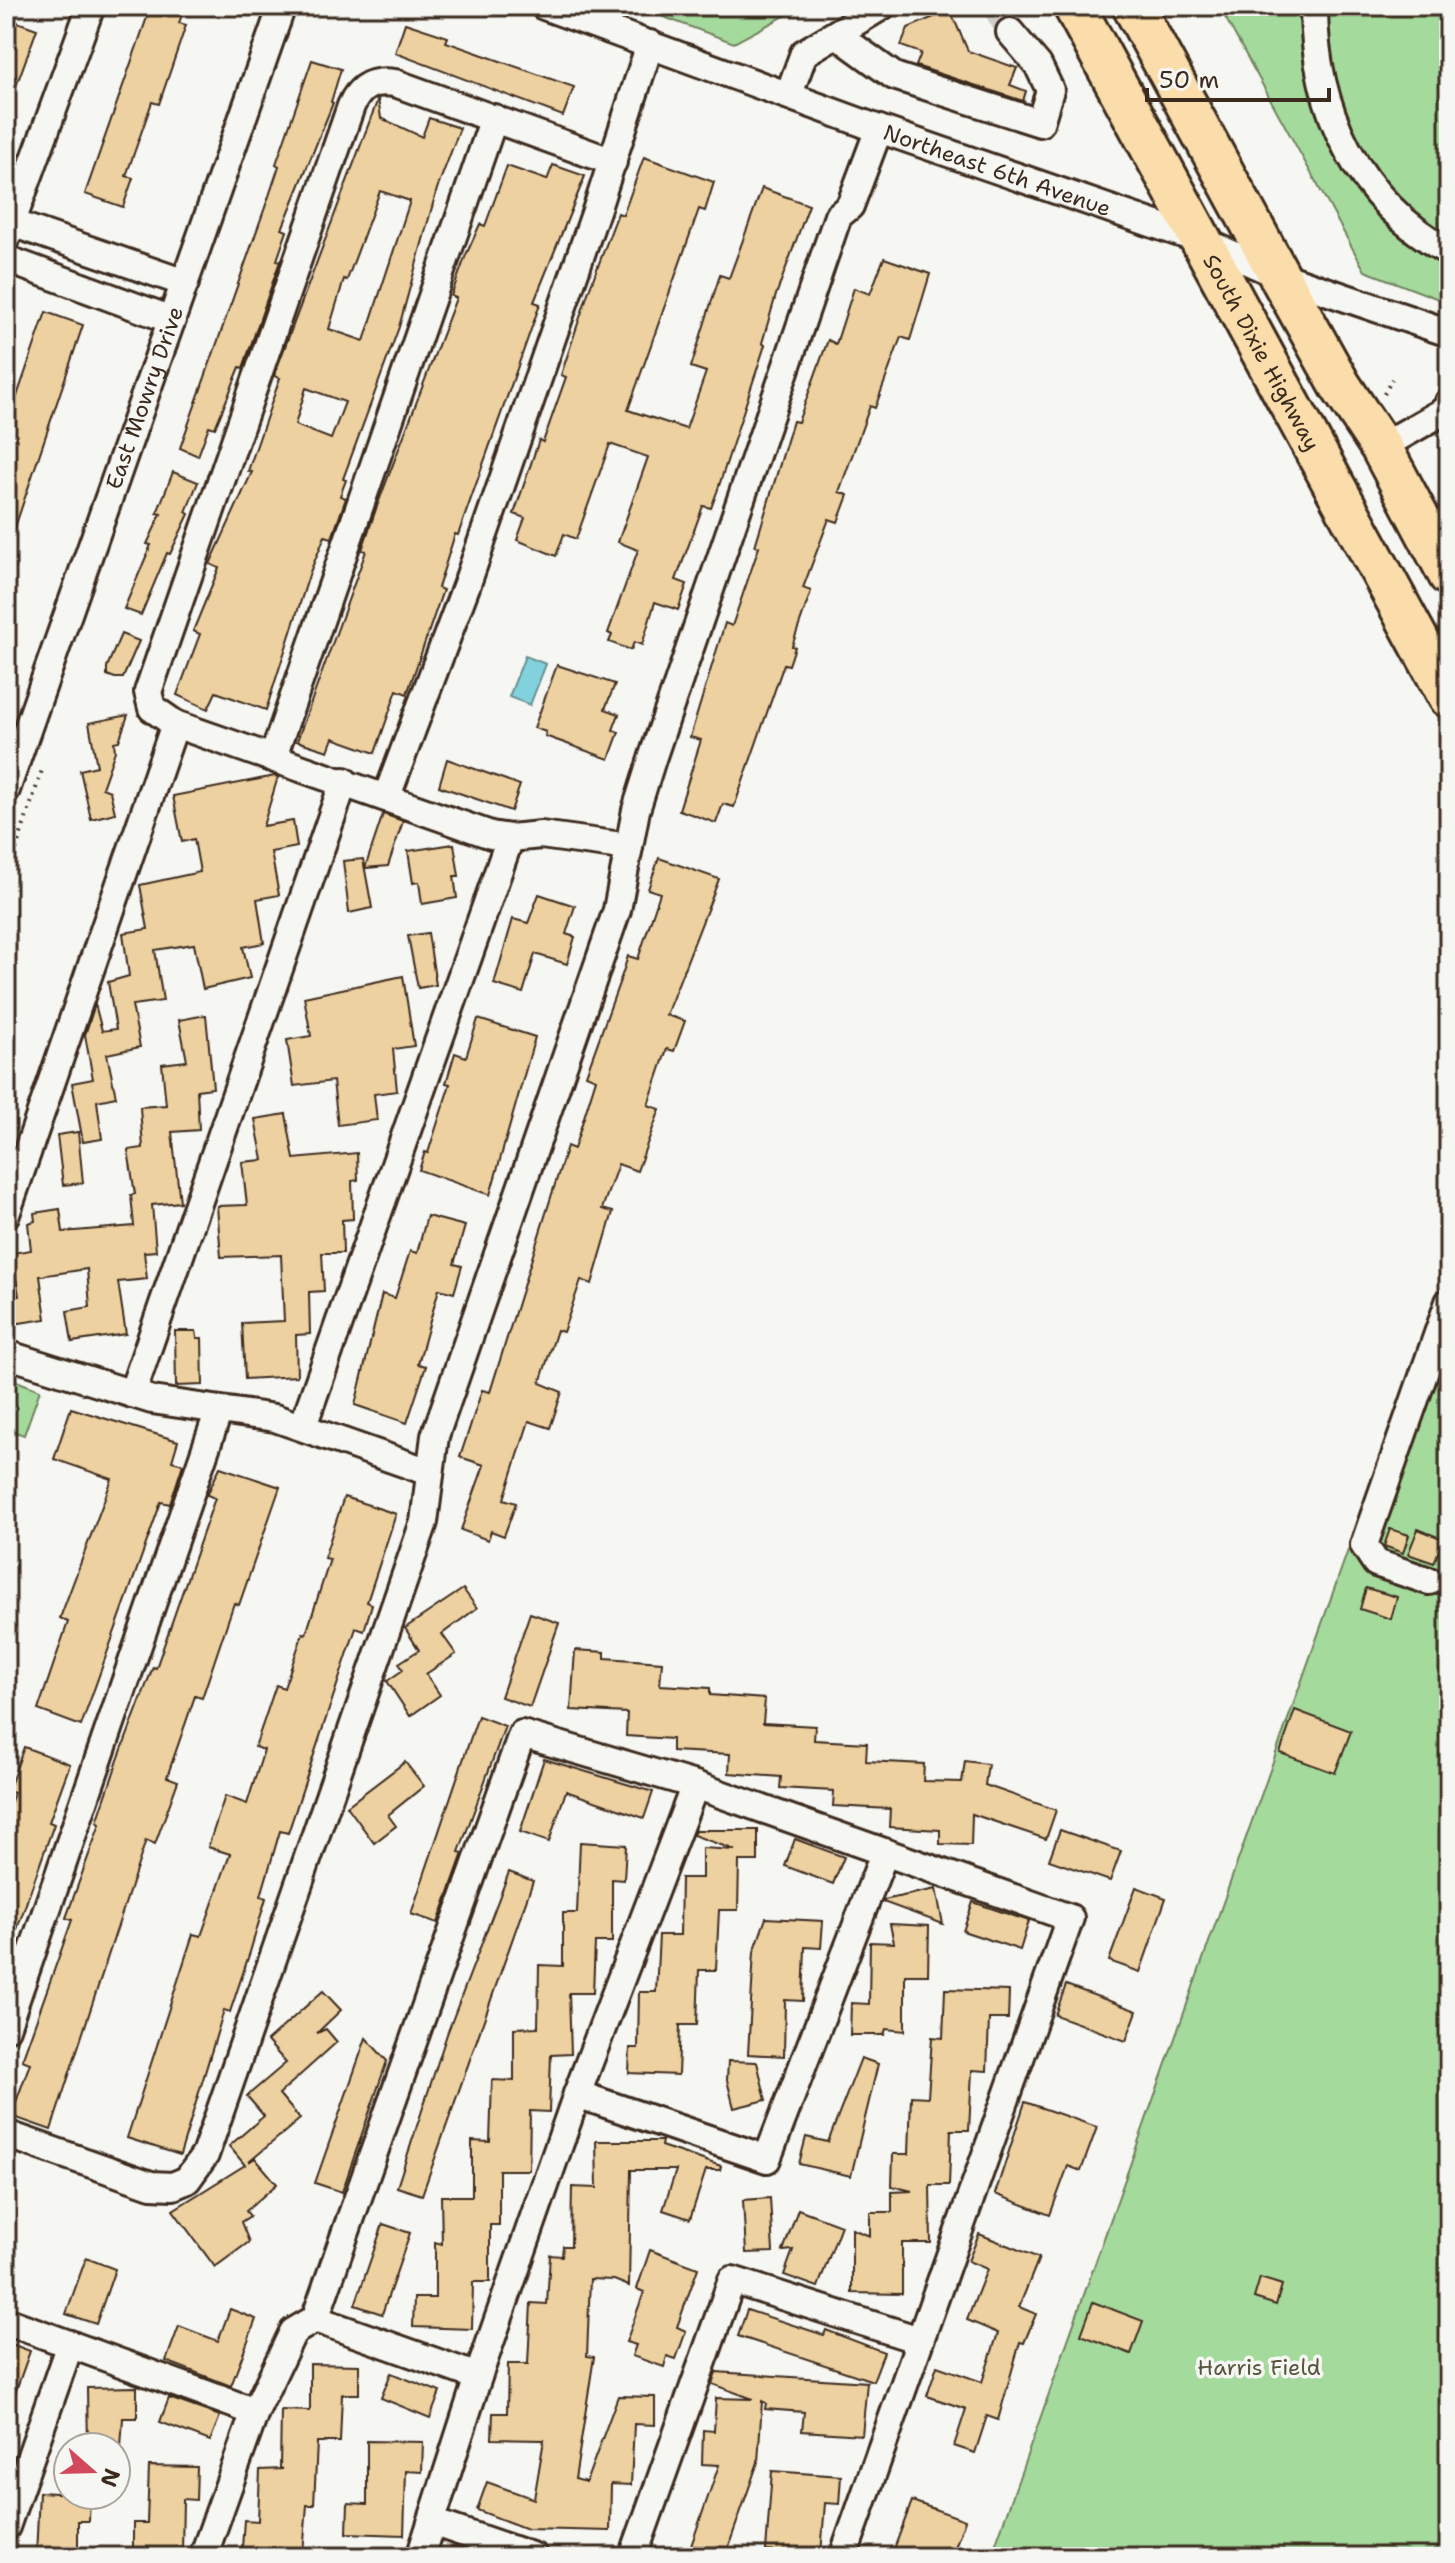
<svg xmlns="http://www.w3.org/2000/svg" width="1455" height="2563" font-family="'Shantell Sans',sans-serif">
<rect width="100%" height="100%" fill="#f6f6f2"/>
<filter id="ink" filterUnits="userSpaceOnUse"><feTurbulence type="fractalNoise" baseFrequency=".0125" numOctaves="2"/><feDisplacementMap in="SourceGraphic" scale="16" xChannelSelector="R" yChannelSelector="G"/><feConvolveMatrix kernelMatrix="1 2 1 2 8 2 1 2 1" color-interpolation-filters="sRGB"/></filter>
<g filter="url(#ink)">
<g fill="#a5da9d" stroke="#70825e" stroke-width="2">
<path d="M634,6H803L734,43Z"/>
<path d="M1219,6H1449V303L1365,271Z"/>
<path d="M1449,1267V2557H991L1403,1395Z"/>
<path d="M6,1377L40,1390L24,1435L6,1429Z"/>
</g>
<path fill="#82d2dd" stroke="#668f91" stroke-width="2" d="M525,656L546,664L530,705L509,697Z"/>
<g fill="#eed1a1" stroke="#3b2a1e" stroke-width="2" fill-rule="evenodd">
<path d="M151,6H185L179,23L186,25L159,104L152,102L126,176L133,178L123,207L85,194Z"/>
<path d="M950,10L968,51L1017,68L1010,85L1026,91L1023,101L916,66L921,53L901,46L908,28Z"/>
<path d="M6,18L37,29L8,108H6Z"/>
<path d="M405,23L448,37L446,42L574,87L563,116L395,53Z"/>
<path d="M312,60L341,69L331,102L333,103L282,229L287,231L277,260L280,261L243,368L240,367L215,428L209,426L198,456L180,448L269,196L279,166L276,164Z"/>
<path d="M378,99L381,118L422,137L429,118L460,128L437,189L399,327L343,479L346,480L340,496L346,498L332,538L325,536L310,572L266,710L216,692L208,709L177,695L200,634L193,631L219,568L210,564L252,472L248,471L280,378L274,376ZM380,191L410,201L364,341L329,329L344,279L347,280ZM306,388L345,402L331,439L295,425Z"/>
<path d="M644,157L714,182L705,211L699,209L628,410L686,429L706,372L691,367L712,300L720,275L729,278L762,188L809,205L776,295L762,343L765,345L717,492L711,508L703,506L676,580L687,584L678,610L655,602L642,645L634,642L631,650L609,642L612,635L608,633L638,550L618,542L648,457L610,444L576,539L564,534L556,556L517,540L525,518L514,514L539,440L543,442L566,377L561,375L589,290L618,213L623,215Z"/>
<path d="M553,165L585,176L534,302L540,304L458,535L455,534L438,588L443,590L407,694L397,690L375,753L333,738L328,751L297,741L366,551L362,550L376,509L456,298L451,296L466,255L480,224L485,226L507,166L547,180Z"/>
<path d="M884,258L930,274L910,340L901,337L875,408L870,406L839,492L848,495L838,522L829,519L803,588L811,591L792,646L795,647L789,665L784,664L734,807L723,804L716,823L679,810L701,740L690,737L725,623L732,626L759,547L755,546L793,421L798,422L828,340L836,344L854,288L870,294Z"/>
<path d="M46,312L83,325L10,542H6V428Z"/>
<path d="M173,472L198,482L186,512L189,514L170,554L167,553L141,615L124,609L151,545L147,544L161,514L157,513Z"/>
<path d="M121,634L139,641L123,678H115L107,675V667Z"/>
<path d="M557,665L615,684L605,709L619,714L613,730L619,732L609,759L545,736L546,732L534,728Z"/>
<path d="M128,715L119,741L114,742L115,751L102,788L110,791L115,813L91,819L80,770L97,766L89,723Z"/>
<path d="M447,759L520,785L511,811L439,786Z"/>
<path d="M275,776L278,777L263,826L293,821L297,847L271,852L279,895L257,899L264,943L243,947L250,978L203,989L194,944L155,950L163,1001L132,1005L140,1047L107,1054L116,1097L97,1101L102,1139L83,1142L72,1083L93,1079L85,1035L95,1004L102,1031L116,1029L108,982L129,976L123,933L148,929L140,885L200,872L194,839L182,842L173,796Z"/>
<path d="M383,814L403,821L388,866L365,868Z"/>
<path d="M454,844L459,876H454L457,898L422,904L419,882L413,883L408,851Z"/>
<path d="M659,858L719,879L666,1015L685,1021L674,1051L667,1049L648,1105L660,1109L637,1171L618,1164L602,1209L613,1212L592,1284L581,1280L563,1332L557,1330L540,1383L562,1392L550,1428L529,1421L504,1499L516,1503L504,1536L491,1531L488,1540L461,1530L484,1465L460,1457L482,1390L490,1392L567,1146L574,1149L596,1079L586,1075L623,972L628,956L638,959L660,893L648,889Z"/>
<path d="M363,859L372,908L349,913L343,861Z"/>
<path d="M539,894L575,906L566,934L575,937L567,964L535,954L523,993L494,984L513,919L528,923Z"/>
<path d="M428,933L436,985L418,988L408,936Z"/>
<path d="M403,976L414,1046L393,1049L397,1091L374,1094L377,1120L338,1125L333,1081L294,1086L287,1040L311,1036L304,997Z"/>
<path d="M206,1015L213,1088L197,1090L199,1130L172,1132L180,1202L152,1205L156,1251L144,1252L147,1279L118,1282L126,1334L72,1342L67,1311L90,1307L87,1269L40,1276L46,1319L6,1325V1298L19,1296L12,1253L31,1250L28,1223L35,1221L34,1213L60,1209L63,1232L134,1226L131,1195L135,1194L128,1150L143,1148L140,1107L166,1105L162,1064L187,1061L179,1020Z"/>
<path d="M478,1019L535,1037L490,1195L419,1170L425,1152L428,1153L450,1084L446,1083L455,1053L466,1057Z"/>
<path d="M286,1114L294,1159L357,1153L358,1180L352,1181L353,1219L342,1220L343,1253H322L324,1291L309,1292L310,1334L296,1335L297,1376L245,1379L242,1323L284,1321L281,1255L221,1257L217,1206L247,1205L242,1162L263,1160L255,1119Z"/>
<path d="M78,1132L83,1183L63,1185L57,1135Z"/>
<path d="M427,1216L465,1226L454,1264L462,1266L454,1293L439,1289L418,1364L426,1366L407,1423L355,1405L382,1294L395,1298L410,1251L417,1253Z"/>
<path d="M175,1331H196L197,1338H202L203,1385L176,1386Z"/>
<path d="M71,1408L178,1441L172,1461L183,1464L170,1504L161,1502L81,1726L38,1710L68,1622L60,1618L112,1479L54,1459Z"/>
<path d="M220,1467L280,1487L239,1605L234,1603L202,1698L195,1696L167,1777L178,1781L155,1844L146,1840L51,2130L11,2116L30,2063L22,2060L72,1920L66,1918L100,1824L97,1822L118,1760L153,1667L156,1668L215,1498L207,1495Z"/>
<path d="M344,1497L396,1514L367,1602L372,1604L364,1631L356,1628L288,1833L280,1831L261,1896L266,1898L250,1952L230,2012L224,2010L180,2155L127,2138L193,1934L201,1936L230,1854L208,1847L225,1796L247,1804L264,1750L255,1747L276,1685L284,1688L303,1633L306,1634L330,1559L324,1558Z"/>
<path d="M1390,1529L1409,1535L1403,1553L1384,1546Z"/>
<path d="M1418,1529L1443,1539L1434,1563L1408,1554Z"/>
<path d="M1366,1588L1397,1597L1391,1619L1360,1609Z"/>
<path d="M463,1589L477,1608L442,1634L456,1654L426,1674L440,1695L410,1716L387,1681L403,1670L399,1663L419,1650L405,1628Z"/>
<path d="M530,1613L559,1623L530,1707L501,1697Z"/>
<path d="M575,1650L605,1652V1658L662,1662L660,1685L710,1688V1695L765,1699L763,1723L815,1726L814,1740L867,1743L866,1761L924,1764L923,1781L962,1782L965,1761L988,1764L985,1785L1056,1810L1046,1839L972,1814L971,1845L940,1844V1830L889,1827L890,1809L833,1806L834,1791L780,1788L781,1777L729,1773L730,1754L672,1751V1739L626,1736L627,1713L571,1710Z"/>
<path d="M1295,1710L1351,1731L1335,1773L1280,1753Z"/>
<path d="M478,1716L505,1726L459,1852L463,1853L438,1923L411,1914Z"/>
<path d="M24,1747L70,1764L49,1822L54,1824L9,1952H6V1816L14,1793L8,1791Z"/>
<path d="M544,1759L653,1792L644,1818L566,1791L549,1842L520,1832Z"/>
<path d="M405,1762L424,1786L388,1815L396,1826L374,1843L347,1806Z"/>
<path d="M695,1830H758V1861H739L738,1910H719L716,1970H699L697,2025H680L678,2075L629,2073L630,2048H638L639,1992H656L659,1935H680L681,1878H702V1848L735,1850L693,1835Z"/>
<path d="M1060,1830L1121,1851L1110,1881L1049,1860Z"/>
<path d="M795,1839L844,1857L833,1884L785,1866Z"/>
<path d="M580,1842L626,1845L624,1880L612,1879V1942H595L593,1993H569L571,2054L551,2055L549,2112L530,2111L529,2170H499V2225H490V2282H473L472,2329L413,2327L414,2298H435V2242L442,2244L441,2196H472V2141L490,2142L492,2080L514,2081V2028L538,2027L539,1965L563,1966V1913H577Z"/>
<path d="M509,1872L533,1881L422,2195L397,2187L447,2034Z"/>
<path d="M1136,1887L1166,1898L1140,1972L1109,1961Z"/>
<path d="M936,1889L943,1924L883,1902L884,1900Z"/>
<path d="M973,1902L1029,1921L1020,1950L963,1931Z"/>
<path d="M766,1918L823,1921L821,1948L805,1947L803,2001L785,2000L784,2056L748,2054L754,1952Z"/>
<path d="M890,1924L929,1926L928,1975H905V2031L886,2029L884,2035H850L851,2003L869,2004L870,1942L894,1943Z"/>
<path d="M1066,1985L1137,2011L1126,2041L1055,2015Z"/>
<path d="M945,1989L1009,1991L1008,2019H989L987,2071L972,2070L969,2130H951L949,2185H930L931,2243H902V2294L852,2293V2229L870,2236V2212H892V2192L912,2191L892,2186L893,2154H909L911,2096L928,2097L932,2037L943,2038Z"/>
<path d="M323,1991L341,2010L317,2033L326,2029L337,2042L279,2094L300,2119L249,2162L255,2158L277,2184L246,2211L250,2216L241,2222L249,2242L215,2267L173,2210L245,2165L229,2146L264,2116L247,2096L286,2063L267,2041Z"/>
<path d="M366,2038L387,2061L342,2192L315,2183Z"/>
<path d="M861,2058L878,2064L851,2176L799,2164L806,2137L828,2142Z"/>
<path d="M728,2061L757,2062L766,2100L734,2108L727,2080Z"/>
<path d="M1025,2102L1097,2127L1081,2171L1068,2166L1050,2215L995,2194Z"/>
<path d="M596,2141H662L661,2146L721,2166L720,2170H706L690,2219L663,2210L676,2170H631L629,2286L614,2280L590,2279L587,2356L594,2357L575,2479L586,2482L618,2396L655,2397V2425L634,2424L631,2485L611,2484L610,2531L527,2529L477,2510L487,2482L534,2499L544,2440L492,2439L493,2413H507L508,2364H528L531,2303L547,2304L550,2255L562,2256L563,2246H571L572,2187L597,2188Z"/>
<path d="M770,2198L773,2252L746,2253L743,2200Z"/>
<path d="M798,2209L841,2225L818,2287L784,2275L793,2250L783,2251Z"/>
<path d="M383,2224L410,2233L382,2314L355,2305Z"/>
<path d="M979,2234L1039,2258L1019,2307L1036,2314L1024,2343L1020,2342L998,2420L987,2416L975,2453L954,2446L966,2409L927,2396L937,2366L982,2382L998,2333L967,2320L987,2269L968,2261Z"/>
<path d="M650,2250L698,2268L677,2327L686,2331L676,2359L667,2356L664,2367L632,2356L636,2345L626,2342L644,2292L637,2289Z"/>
<path d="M86,2258L115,2269L96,2324L66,2314Z"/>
<path d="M1260,2278L1282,2285L1276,2305L1254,2298Z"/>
<path d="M1093,2302L1143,2321L1131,2354L1081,2335Z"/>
<path d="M230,2309L256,2319L231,2386L166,2361L179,2326L218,2341Z"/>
<path d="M747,2310L824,2335L826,2330L884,2352L873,2381L738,2336Z"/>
<path d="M6,2342L30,2351L9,2410H6Z"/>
<path d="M310,2364L359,2365V2394H342L340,2442H317L314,2505H307L303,2553L242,2548L244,2520L258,2521L260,2470L283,2469L280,2468L281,2410L310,2411Z"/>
<path d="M716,2372L867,2382L862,2435L802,2431L804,2412L765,2409L766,2403L762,2401L758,2462L728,2548L691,2546L719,2465L702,2464L703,2430L714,2431L716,2398L753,2399L712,2384Z"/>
<path d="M391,2373L440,2392L430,2418L381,2398Z"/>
<path d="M137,2387V2418H123L121,2447H88L87,2388Z"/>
<path d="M169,2398L220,2416L210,2441L160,2422Z"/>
<path d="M367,2441L423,2442L422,2472L406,2471L404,2535L347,2533L348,2503L367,2504Z"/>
<path d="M149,2466L197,2467L196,2500L183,2499L182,2553L133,2552V2523H147Z"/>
<path d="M772,2471L841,2476L839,2504L825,2503L821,2554L766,2551Z"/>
<path d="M39,2492L90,2495L89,2521H78V2557H36Z"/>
<path d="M912,2501L965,2520L954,2550L946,2547L944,2557H891Z"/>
</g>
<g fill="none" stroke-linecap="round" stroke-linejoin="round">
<path stroke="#d1cdc8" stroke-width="26" stroke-dasharray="26 13" stroke-linecap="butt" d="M995,6L1010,32"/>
<g stroke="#3b2a1e" stroke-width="32">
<g id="minor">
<path id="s1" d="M544,6L879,129L1200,240L1279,275L1449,333"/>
<path d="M1314,6C1314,109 1357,201 1449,252"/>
<path d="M836,34L894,76L1040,123L1050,90L1038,65L1010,32"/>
<path d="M789,94L804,53L882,6"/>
<path d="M613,162L395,83C374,80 360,85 351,106L148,692L152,708L175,724L491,835L510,838L541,835L629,847"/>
<path d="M6,221L185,283"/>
<path d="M6,238L91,6"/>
<path d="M6,259L172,320"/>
<path d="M1381,447L1446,410L1449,402"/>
<path d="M273,757L494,118"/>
<path id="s2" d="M6,790L282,6"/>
<path d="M387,796L468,581L599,202L650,44"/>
<path d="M6,1214L175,724"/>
<path d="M6,1354L152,1400L275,1418L429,1472"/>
<path d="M132,1394L344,781"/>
<path d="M303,1426L510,838"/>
<path d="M1429,1581L1376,1563L1364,1545L1449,1302"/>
<path d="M6,2028L219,1410"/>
<path d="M577,2094L767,2159L884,1854"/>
<path d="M6,2134L151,2185L173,2186L187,2180L205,2155L424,1522L435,1436L617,910L636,810L653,756L838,216L850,206L879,129"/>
<path d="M315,2319L478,2377"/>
<path d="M6,2321L255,2412"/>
<path d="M432,2522L534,2557"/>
<path d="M6,2527L70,2344"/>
<path d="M203,2557L255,2412L293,2332L315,2319L522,1734L695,1785L1070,1918L843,2557"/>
<path d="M420,2557L478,2377L577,2094L695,1785"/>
<path d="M633,2557L732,2280L919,2340"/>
</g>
</g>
<g stroke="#3b2a1e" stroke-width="46">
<g id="highway">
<path id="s3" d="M1074,6L1449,697"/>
<path d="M1133,6L1279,275L1340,385L1381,447L1449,575"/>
</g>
</g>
<g stroke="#3b2a1e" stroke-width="4" stroke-dasharray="2 6" stroke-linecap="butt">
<path d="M1384,394L1392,379"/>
<path d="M6,880L43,767"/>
</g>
<use href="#minor" stroke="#f6f6f2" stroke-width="26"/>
<use href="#highway" stroke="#faddab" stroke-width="40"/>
</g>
</g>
<g text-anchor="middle" stroke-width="7" stroke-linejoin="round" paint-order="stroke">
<g font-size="22" fill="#3b2a1e" stroke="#f6f6f2">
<text dy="8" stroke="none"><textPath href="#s1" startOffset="482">Northeast 6th Avenue</textPath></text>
<text dy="8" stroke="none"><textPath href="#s3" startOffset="394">South Dixie Highway</textPath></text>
<text dy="8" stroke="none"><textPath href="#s2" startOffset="416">East Mowry Drive</textPath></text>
</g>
<g font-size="22" fill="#56563e" stroke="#f6f6f2">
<text x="1259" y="2375">Harris Field</text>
</g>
</g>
<rect width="1455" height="2563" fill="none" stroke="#f6f6f2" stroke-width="32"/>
<rect x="16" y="16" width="1423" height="2531" fill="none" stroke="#3b2a1e" stroke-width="3" filter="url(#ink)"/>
<g transform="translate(92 2471) rotate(110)"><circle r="38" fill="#f6f6f2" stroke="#aba49d" stroke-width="2"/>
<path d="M0-6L14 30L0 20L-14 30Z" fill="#d1495b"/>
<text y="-12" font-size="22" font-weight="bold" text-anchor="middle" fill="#3b2a1e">N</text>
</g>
<path d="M1147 88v12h182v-12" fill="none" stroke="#3b2a1e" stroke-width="4"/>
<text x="1159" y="88" font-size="24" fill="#3b2a1e" stroke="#f6f6f2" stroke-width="6" paint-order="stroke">50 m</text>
</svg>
